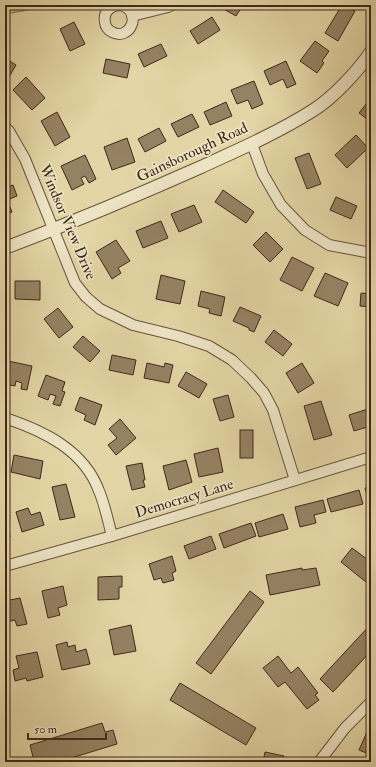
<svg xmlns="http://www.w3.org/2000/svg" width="376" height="767" font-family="'IM FELL Double Pica',serif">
<rect width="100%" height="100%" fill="#e3d5a5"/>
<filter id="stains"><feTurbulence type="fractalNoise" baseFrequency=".005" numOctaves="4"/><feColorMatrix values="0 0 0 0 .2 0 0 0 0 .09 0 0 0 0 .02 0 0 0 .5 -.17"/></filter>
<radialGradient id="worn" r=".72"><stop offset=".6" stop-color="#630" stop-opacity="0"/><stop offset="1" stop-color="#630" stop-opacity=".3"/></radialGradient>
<path fill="#c7b88e" stroke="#847054" d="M5,5H31L28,10L5,14Z"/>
<g fill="#958263" stroke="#40281b">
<path d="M63,5H74L71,10Z"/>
<path d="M224,5H243L236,16L222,8Z"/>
<path d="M342,5H345L355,11L338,41L325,33Z"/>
<path d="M212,17L220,30L198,44L190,31Z"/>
<path d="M74,22L85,44L70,51L60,29Z"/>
<path d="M315,41L329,51L322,61L324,63L317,73L300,61Z"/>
<path d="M161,44L167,56L144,67L138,54Z"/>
<path d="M5,58L16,65L6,82H5Z"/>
<path d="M106,59L130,64L127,78L103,73Z"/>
<path d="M286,61L296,84L287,88L283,79L270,85L264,71Z"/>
<path d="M26,77L45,98L32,110L13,90Z"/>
<path d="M254,81L263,104L252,109L248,100L237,104L231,90Z"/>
<path d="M226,102L232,116L210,125L204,112Z"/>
<path d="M366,104L371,108V122L359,113Z"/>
<path d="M57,112L70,137L55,146L41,121Z"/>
<path d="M192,114L199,127L178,137L171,124Z"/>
<path d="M159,128L166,141L145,152L138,139Z"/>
<path d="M356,135L368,148L347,168L335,155Z"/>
<path d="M127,138L135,162L112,170L104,147Z"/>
<path d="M309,153L321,184L307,189L295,158Z"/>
<path d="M85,155L96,179L89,183L85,176L81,178L84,184L72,190L61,166Z"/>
<path d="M13,185L17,196L7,200L12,212L5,215V188Z"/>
<path d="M223,190L254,212L246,223L215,202Z"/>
<path d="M336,197L357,206L351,219L330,210Z"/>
<path d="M194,205L202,222L179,232L171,214Z"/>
<path d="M161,221L168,238L143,248L136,231Z"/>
<path d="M266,232L283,249L270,262L253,245Z"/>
<path d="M116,240L130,261L118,268L121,273L112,279L96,252Z"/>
<path d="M292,257L314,268L302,291L280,280Z"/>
<path d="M325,273L348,283L338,306L314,296Z"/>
<path d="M161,275L185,281L180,304L156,299Z"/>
<path d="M15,281H40V300L15,299Z"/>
<path d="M201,291L225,297L221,316L209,313L210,309L198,306Z"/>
<path d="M361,293L371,294V307L360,306Z"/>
<path d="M240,307L261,316L254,332L249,330V328L233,321Z"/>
<path d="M58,308L73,327L59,338L44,319Z"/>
<path d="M274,330L292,344L283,356L265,342Z"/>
<path d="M83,336L100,351L90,362L73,347Z"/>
<path d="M112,355L136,360L133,375L109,370Z"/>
<path d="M8,361L32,366L27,390L21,389L22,383L16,381L15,386L5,384V375Z"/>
<path d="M147,363L164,367L165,363L173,365L169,383L144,378Z"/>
<path d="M302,363L314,383L298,393L286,373Z"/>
<path d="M186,372L207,384L199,398L178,386Z"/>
<path d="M46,375L65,382L62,391L65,392L60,406L53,404L56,396L50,394L48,400L38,396Z"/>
<path d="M228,395L234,417L220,421L213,399Z"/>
<path d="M80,397L102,405L95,425L84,420L86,415L75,410Z"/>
<path d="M321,401L332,435L314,440L304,406Z"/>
<path d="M371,408V426L354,431L349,415Z"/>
<path d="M120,419L136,438L116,455L108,445L117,438L109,429Z"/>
<rect x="240" y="430" width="13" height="28"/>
<path d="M218,448L223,472L199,477L194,454Z"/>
<path d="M14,455L43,461L40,479L11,472Z"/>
<path d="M186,460L192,482L169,490L163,466Z"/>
<path d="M142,463L145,480H143L145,487L132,490L126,466Z"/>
<path d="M66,484L75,517L60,520L52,487Z"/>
<path d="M371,486V501L369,502L365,488Z"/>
<path d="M359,490L363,504L331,512L327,499Z"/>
<path d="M323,500L326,512L314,515L316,523L300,527L295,507Z"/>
<path d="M28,508L31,515L40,512L44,525L22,532L16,512Z"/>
<path d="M283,514L288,529L259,537L255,523Z"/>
<path d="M5,518H7L10,537L5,538Z"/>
<path d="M251,523L256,536L224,548L219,534Z"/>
<path d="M211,536L216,549L189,559L184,546Z"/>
<path d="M352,548L371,562V586L341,562Z"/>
<path d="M172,556L176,571L172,573L174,580L163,583L161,578L154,580L149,564Z"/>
<path d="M302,568V570L316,568L320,585L270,595L266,575Z"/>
<path d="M122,576V587H119V599L98,600V577Z"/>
<path d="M63,586L67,605L58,608L60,615L48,618L42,591Z"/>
<path d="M250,591L264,602L211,674L196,663Z"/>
<path d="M20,598L27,624L17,626L15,620L7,622L5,616V601Z"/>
<path d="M371,624V651L333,692L320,679Z"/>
<path d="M131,625L136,651L114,655L109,630Z"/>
<path d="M67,642L68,647L75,645L76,652L86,649L90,664L62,670L56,645Z"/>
<path d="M37,652L43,677L27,681L26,678L15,681L13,670L19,668L16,656Z"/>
<path d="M278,656L291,673L298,667L318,693L315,695L319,700L307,709L285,682L278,687L263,668Z"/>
<path d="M180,683L256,728L246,745L170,700Z"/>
<path d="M102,723L105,732L113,730L117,744L58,762H33L34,761L30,745Z"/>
<path d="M367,732L371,733V755L359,750Z"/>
<path d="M265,752L284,756L283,762H263Z"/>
</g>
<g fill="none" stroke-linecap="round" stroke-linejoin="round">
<g stroke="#69533e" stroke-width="12">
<g id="minor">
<path d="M119,5C110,6 103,12 105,22C105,26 108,30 112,32C130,42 144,11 120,5"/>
<path d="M132,16L168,7L172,5"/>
<path d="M5,127L9,131L25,159L75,283L86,297L100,309L133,325L178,336L209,346L232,360L251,378L264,393L273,410L295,480"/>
<path d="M252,144L263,174L281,205L305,230L329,245L371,253"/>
<path d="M5,418C44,431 84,450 99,491C105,505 108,521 112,536"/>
<path d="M5,566L112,536L371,457"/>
<path d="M319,762L345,728L371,702"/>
</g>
</g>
<g stroke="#69533e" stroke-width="14">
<path id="tertiary" d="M5,248C71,223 136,196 201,167C238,150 277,133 312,111C332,99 357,72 371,52"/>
</g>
<use href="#minor" stroke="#ede4c4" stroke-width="10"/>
<use href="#tertiary" stroke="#ede4c4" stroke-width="12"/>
</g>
<g text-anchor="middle" stroke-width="3.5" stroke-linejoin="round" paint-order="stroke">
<g font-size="15" fill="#40281b" stroke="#ede4c4">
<text transform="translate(192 152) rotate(-25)" y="5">Gainsborough Road</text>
<text transform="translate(68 222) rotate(67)" y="5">Windsor View Drive</text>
<text transform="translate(184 498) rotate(-17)" y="5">Democracy Lane</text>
</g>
</g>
<rect width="376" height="767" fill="none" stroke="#e3d5a5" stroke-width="20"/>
<rect x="6" y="6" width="364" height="755" fill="none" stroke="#40281b" stroke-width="2"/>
<rect x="10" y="10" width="356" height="747" fill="none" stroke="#40281b"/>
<path d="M28 733v6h78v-6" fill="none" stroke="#40281b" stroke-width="2"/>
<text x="34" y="733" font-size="12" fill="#40281b" stroke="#ede4c4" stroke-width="3" paint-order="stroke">50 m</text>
<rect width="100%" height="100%" filter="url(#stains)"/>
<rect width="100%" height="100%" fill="url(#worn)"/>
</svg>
